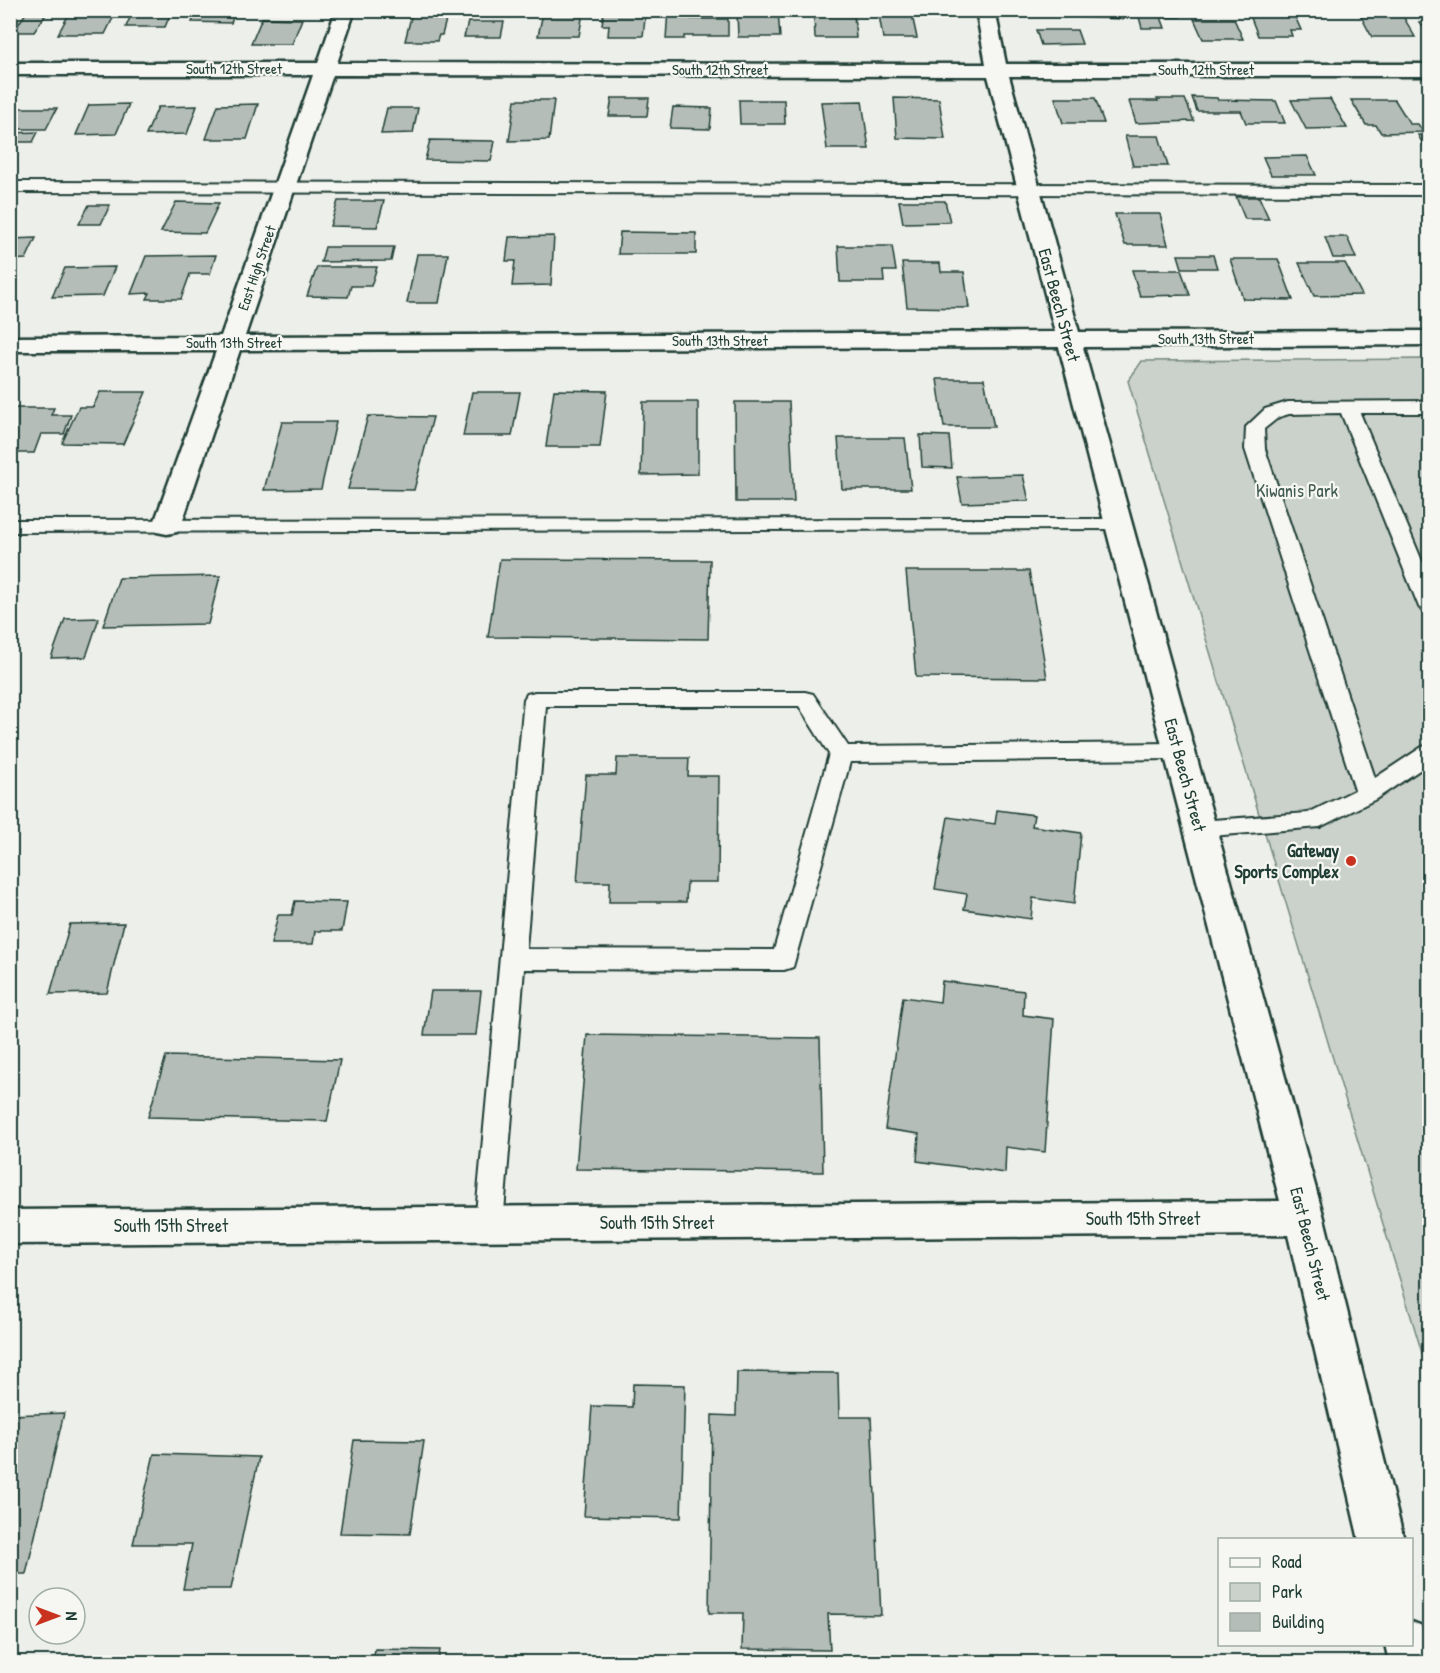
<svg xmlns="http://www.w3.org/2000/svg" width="1440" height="1673" font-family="'Patrick Hand',sans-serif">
<rect width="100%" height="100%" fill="#edefea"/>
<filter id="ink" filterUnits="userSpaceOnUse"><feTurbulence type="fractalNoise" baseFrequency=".0167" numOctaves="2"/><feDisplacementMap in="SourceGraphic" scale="12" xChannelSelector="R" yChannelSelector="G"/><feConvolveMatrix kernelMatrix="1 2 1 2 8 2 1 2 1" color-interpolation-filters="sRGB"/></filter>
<g filter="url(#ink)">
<path fill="#cbd2cc" stroke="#758880" stroke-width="1.5" d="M1429,359V1376L1128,381L1142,361Z"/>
<g fill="#b4bdb8" stroke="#1f3d34" stroke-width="1.5">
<path d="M28,10H49L34,32H13Z"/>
<path d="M133,10H172L165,27H126Z"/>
<path d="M198,10H236L231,23L192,22Z"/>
<path d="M398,10H440L438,16H447L442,35H439L437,41H405L411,17H396Z"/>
<path d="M604,10H646L643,36H608L609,25H602Z"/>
<path d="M668,10H691V19H728V36H684V39H666Z"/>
<path d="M1044,10H1121L1124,19L1045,16Z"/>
<path d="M1130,10H1178L1180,17H1161L1165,28H1142L1139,17H1132Z"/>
<path d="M1248,10H1292L1301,30H1290L1292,36H1258Z"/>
<path d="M1420,10H1430V26H1422L1419,22H1427Z"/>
<path d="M737,11H778L780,37H738Z"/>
<path d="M1358,11H1400L1415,37H1372Z"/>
<path d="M543,13H583L579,36H538Z"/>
<path d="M69,14H115L105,34H58Z"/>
<path d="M814,15H854L856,38H815Z"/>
<path d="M879,15H912L917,38H883Z"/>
<path d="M262,18L302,19L292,44H251Z"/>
<path d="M1194,19H1234L1243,39H1203Z"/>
<path d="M468,22H504L501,37H464Z"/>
<path d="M1036,30H1077L1082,44L1041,45Z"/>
<path d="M1192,97L1217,98L1218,100L1276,101L1285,123H1246L1241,111H1197Z"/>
<path d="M612,98H649L647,116H609Z"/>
<path d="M894,98L939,99L945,139L897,138Z"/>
<path d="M1055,98H1095L1104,123H1063Z"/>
<path d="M1157,99H1185L1194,121L1136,123L1129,101H1158Z"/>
<path d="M1330,99L1347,128L1306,129L1291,100Z"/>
<path d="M515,100H554L549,140L509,141Z"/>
<path d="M739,100H784L785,124H740Z"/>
<path d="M1351,100H1395L1410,124H1418L1423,132L1381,133L1376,125H1366Z"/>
<path d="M862,101L869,149H827L821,102Z"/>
<path d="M129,104L116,134L76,135L89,105Z"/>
<path d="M258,104L247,139H206L218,105Z"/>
<path d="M197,106L187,134L146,135L158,107Z"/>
<path d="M673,107L712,108L710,129L670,128Z"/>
<path d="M16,108H57L46,129H10V117Z"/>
<path d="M387,108H418L413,133L381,134Z"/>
<path d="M38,132L33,142H10V133Z"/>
<path d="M1418,135H1430V157Z"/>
<path d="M1125,136H1159L1168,166H1133Z"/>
<path d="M430,140L495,141L491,161L425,160Z"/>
<path d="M1307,156L1316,175H1271L1263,157Z"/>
<path d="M1236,197H1259L1269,219H1245Z"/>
<path d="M338,201H384L377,227L330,226Z"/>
<path d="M899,201H945L950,222L903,223Z"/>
<path d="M176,202L219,203L205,233L161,232Z"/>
<path d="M89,205H110L101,224H79Z"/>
<path d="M1115,214H1160L1168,245H1125Z"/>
<path d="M620,232L696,233V254H618Z"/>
<path d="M554,236L551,285L512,286L515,261H506L509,237Z"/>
<path d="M1325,237H1347L1356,258H1333Z"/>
<path d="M36,238L26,259L10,260V239Z"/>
<path d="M838,246H892L896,271H883L884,282H840Z"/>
<path d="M325,247H394L391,261L321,262Z"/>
<path d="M417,254H448L439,303H407Z"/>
<path d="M216,255L210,274H190L181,299H147L150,293L131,294L146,256Z"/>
<path d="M1178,255H1213L1217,268H1182Z"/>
<path d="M1230,259H1278L1293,300L1243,299Z"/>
<path d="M902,263H940L941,272H964L969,308L907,307Z"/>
<path d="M1299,263H1345L1362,295L1314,296Z"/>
<path d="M115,267L103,296L52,297L65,268Z"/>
<path d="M317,267H377L371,286H351L348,297L307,296Z"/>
<path d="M1132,270H1181L1190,295L1140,296Z"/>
<path d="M937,379H984L994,427H944Z"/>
<path d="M554,390L607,391L600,447H546Z"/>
<path d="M100,392H146L123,444L62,443L79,407H93Z"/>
<path d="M472,392H520L512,436H463Z"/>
<path d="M643,402H698V474L641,475Z"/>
<path d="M735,402H789L794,502H736Z"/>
<path d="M10,408H54L51,415H71L64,434H41L34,453H10Z"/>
<path d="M368,416L433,417L414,490L348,489Z"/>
<path d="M282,422H336L321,489L264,490Z"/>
<path d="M920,435L949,436L952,468L922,467Z"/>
<path d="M838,438H905L911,489H842Z"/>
<path d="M1023,475L1029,501L962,503L957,477Z"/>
<path d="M500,559L710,560L708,639L488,637Z"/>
<path d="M906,571H1029L1047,678L916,677Z"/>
<path d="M220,576L208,624L103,626L119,578Z"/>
<path d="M99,618L86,657L51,658L65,619Z"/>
<path d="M617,758H689L688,776H719L718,882H687L686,902H609L610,882H577L586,775H616Z"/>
<path d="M997,810L1034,815L1032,826L1081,833L1074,904L1033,898L1031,919L964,909L967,894L935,889L948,817L995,824Z"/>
<path d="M295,901L347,902L342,931H315L313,944H271L278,915H292Z"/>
<path d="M124,923L107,993L50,994L70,924Z"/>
<path d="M942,981L1024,991L1023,1015L1054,1019L1045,1152L1006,1147L1005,1173L917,1161L919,1134L885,1129L903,997L940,1002Z"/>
<path d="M431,991H481L476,1035H424Z"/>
<path d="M587,1035L820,1038L823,1172L576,1169Z"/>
<path d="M166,1056L340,1060L327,1121L148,1117Z"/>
<path d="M737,1372L838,1373L839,1417H871L881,1615L828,1614L830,1650L742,1649L743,1613H709L712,1415L736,1416Z"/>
<path d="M633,1384L685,1385L681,1518L584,1516L592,1406L632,1407Z"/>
<path d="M64,1413L26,1574H10V1415Z"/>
<path d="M354,1440L424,1441L410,1534L340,1533Z"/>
<path d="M154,1454L259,1457L231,1589H183L192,1544H133Z"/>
<path d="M375,1649L440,1650L438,1662H373Z"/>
</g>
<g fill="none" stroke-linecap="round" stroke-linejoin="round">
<g stroke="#1f3d34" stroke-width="4">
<g id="service">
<path d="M10,182L1430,185V195L10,192Z"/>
<path d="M1430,401V413H1360L1430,580V613L1423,612L1419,607L1341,413L1289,414L1279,417L1264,429L1265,449L1375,778L1422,747L1430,744V763L1376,799L1320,827L1199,837L1191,835L1187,829L1191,823L1199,821L1308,813L1355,790L1245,449L1246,427L1265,409L1288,402Z"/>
<path d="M1118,519L1125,521L1128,525L1125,529L10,532V520Z"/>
<path d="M535,692H805L813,694L848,746L1179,743L1187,746L1190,751L1187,756L1179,759L850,762L793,967L784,970L524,969L503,1224L499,1233L489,1236L479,1233L475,1224L524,699L527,694ZM546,706H799L829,754L774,950L526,949Z"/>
</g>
</g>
<g stroke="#1f3d34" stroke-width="5">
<g id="minor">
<path d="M336,10H355L337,63L986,64L976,10H995L1006,64H1430V76H1009L1079,332L1430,331V345L1083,347L1324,1218L1404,1540H1359L1288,1235L10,1244V1210L1280,1201L1059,347L240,350L181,526L177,532L167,534L157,532L153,526L216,351H10V337L221,336L313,75H10V63H318ZM333,75L988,76L1055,332L245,336Z"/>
<path d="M1412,1622L1425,1627L1430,1639V1662H1389L1385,1644H1412Z"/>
</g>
</g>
<use href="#service" fill="#f6f6f2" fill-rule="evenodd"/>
<use href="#minor" fill="#f6f6f2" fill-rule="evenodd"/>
</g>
</g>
<circle fill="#c8321e" stroke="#f6f6f2" stroke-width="2" cx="1351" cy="861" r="6"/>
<g text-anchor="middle" stroke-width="4.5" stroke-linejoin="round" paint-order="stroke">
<g font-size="15" fill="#1f3d34" stroke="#f6f6f2">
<text x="234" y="74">South 12th Street</text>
<text x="720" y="75">South 12th Street</text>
<text x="1206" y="75">South 12th Street</text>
<text transform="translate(257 268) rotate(-71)" y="5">East High Street</text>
<text x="1206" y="344">South 13th Street</text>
<text x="720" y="346">South 13th Street</text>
<text x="234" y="348">South 13th Street</text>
</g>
<g font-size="18" fill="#1f3d34" stroke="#f6f6f2">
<text transform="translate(1059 305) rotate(75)" y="6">East Beech Street</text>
<text transform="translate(1185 775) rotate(75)" y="6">East Beech Street</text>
<text x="1143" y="1225">South 15th Street</text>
<text x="657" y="1229">South 15th Street</text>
<text x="171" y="1232">South 15th Street</text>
<text transform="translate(1310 1244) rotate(76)" y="6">East Beech Street</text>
</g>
<g font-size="18" fill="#415b52" stroke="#f6f6f2">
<text x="1297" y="497">Kiwanis Park</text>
</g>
<g font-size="18" font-weight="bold" fill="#1f3d34" stroke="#f6f6f2" text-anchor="end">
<text x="1339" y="857">Gateway<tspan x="1339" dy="21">Sports Complex</tspan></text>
</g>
</g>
<rect width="1440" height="1673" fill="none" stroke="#f6f6f2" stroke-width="36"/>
<rect x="18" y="18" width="1404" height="1637" fill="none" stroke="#1f3d34" stroke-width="2" filter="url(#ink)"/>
<rect x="1218" y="1538" width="195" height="108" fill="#f6f6f2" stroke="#a0aca6" stroke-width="1.5"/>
<rect x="1230" y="1558" width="30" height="9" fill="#f6f6f2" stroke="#a0aca6" stroke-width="1.5"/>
<text x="1272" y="1568" font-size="18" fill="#1f3d34">Road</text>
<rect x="1230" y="1583" width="30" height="18" fill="#cbd2cc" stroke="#a0aca6" stroke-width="1.5"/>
<text x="1272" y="1598" font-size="18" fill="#1f3d34">Park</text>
<rect x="1230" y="1613" width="30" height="18" fill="#b4bdb8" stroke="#a0aca6" stroke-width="1.5"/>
<text x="1272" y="1628" font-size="18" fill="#1f3d34">Building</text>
<g transform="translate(57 1616) rotate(90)"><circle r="28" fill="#f6f6f2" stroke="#a0aca6" stroke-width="1.5"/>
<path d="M0-4.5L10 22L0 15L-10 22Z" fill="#c8321e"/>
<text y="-9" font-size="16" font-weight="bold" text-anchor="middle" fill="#1f3d34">N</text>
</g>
</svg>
